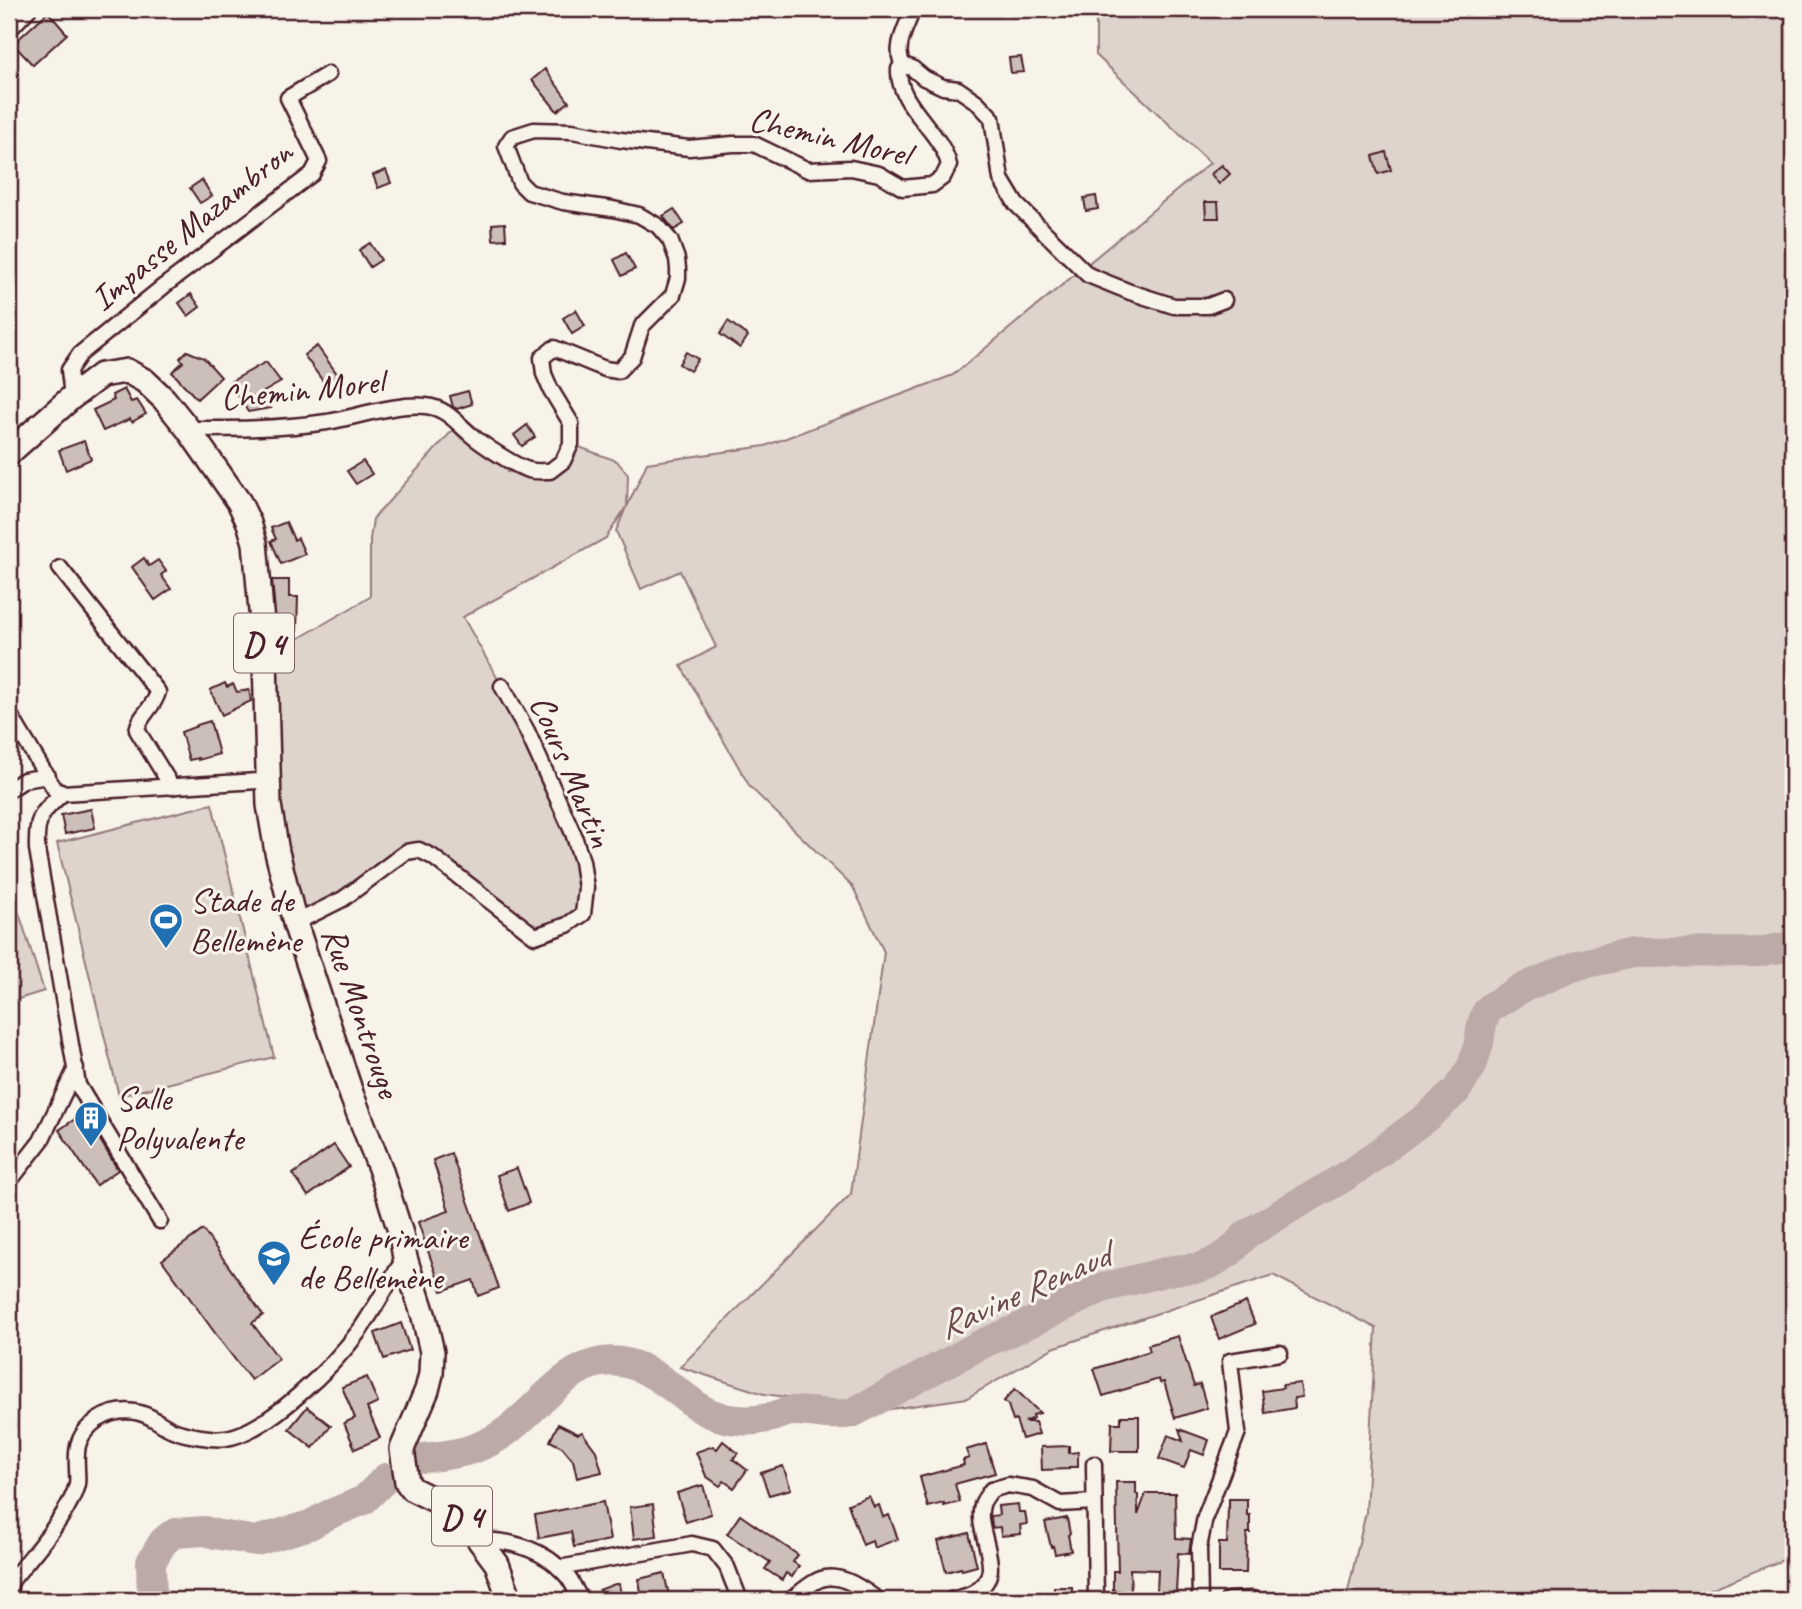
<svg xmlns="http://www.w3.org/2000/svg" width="1802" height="1609" font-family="Caveat,sans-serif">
<rect width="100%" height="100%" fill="#f7f3e8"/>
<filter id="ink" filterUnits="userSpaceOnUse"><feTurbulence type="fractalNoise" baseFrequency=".0143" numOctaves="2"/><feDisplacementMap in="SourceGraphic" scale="14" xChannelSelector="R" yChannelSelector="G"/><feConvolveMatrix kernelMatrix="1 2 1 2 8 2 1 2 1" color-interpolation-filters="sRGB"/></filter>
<g filter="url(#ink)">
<g fill="#ded4cc" stroke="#947a7c" stroke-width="2">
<path d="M1096,9H1793V1556L1683,1600H1346L1366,1512L1376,1328L1273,1275L1053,1348L967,1398L884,1410L764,1394L680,1367L851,1194L884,952L853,887L750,787L681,666L716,647L680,571L641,589L616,531L626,507L606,538L463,617L527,731L573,833L583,914L535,936L419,850L295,923L277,853L265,658L370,597V539L373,519L459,423L503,456L507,472L528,470L550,471L571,444L617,461L628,475L627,507L647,463L765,446L953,375L1210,163L1096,55Z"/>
<path d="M212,804L274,1057L119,1096L57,843Z"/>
<path d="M9,882L44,991L9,1002Z"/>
</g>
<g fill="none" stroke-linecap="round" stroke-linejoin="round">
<g stroke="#bcaaa7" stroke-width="30">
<path d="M423,1458C453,1455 479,1451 504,1433C534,1413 564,1367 602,1362C636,1357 662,1380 688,1399C696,1406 704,1412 715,1415C731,1421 751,1422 768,1418C777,1416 784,1411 793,1411C814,1411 832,1417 852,1413L984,1343L1017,1329L1102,1288L1173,1270L1198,1268L1212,1263L1230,1252L1246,1235L1295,1205L1331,1185L1360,1167L1428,1116L1456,1091L1472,1066L1479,1043L1482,1024L1486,1013L1491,1007L1520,989L1578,965L1633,953L1757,952L1793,946"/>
<path d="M152,1600L151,1562L163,1542L170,1536L176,1533L205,1531L215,1534L256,1541L310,1525L328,1515L364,1500L386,1478"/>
</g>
</g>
<g fill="#ccbfb9" stroke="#4a1f2b" stroke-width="2">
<path d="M48,12L67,34L33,65L13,44Z"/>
<path d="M1021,57L1024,72L1011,73L1009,58Z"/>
<path d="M545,69L569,102L557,111L532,80Z"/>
<path d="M1386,152L1391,170L1378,174L1373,156Z"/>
<path d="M1222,165L1230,174L1219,184L1211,174Z"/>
<path d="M386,170L391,183L378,188L373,175Z"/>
<path d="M202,180L212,196L200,203L190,188Z"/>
<path d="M1096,196L1098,209L1086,211L1084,198Z"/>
<path d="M1205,202H1218L1219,218H1206Z"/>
<path d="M674,209L684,224L674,230L663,216Z"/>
<path d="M505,223L506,239L493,240L492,224Z"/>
<path d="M370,243L381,260L370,267L359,250Z"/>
<path d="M626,253L635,269L622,276L614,260Z"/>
<path d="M191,294L200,307L188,316L179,303Z"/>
<path d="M576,310L585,326L572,334L563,318Z"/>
<path d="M728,321L748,336L740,348L720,334Z"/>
<path d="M317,346L338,375L325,384L304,355Z"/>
<path d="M187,351L204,358L221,377L197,399L172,372L183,362L180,358Z"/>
<path d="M686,352L698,359L690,371L679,364Z"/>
<path d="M266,362L281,382L262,393L271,408L248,412L230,382Z"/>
<path d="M124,389L131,402L137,400L146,414L132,422L130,419L103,431L93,410L114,400L112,395Z"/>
<path d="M468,391L472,404L457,409L453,407L450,396Z"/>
<path d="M527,425L535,437L522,446L514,435Z"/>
<path d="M84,441L91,459L66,470L59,450Z"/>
<path d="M363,461L372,474L356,484L347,471Z"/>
<path d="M286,522L294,540L298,538L305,554L281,564L271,541L276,539L271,528Z"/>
<path d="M144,558L149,566L158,560L166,571L161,575L171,589L155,600L132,567Z"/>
<path d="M272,580H289V597H298L297,631H277Z"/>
<path d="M225,683L227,687L233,684L237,692L249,690L251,701L222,715L210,690Z"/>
<path d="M210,721L219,754L198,760V758L189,760L181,732L197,726V725Z"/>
<path d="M91,809L95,828L65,834L61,815Z"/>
<path d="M84,1113L118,1170L96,1185L59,1130Z"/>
<path d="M334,1145L349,1167L308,1196L293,1174Z"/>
<path d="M451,1153L499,1288L478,1296L473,1280L442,1291L418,1222L449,1211L433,1160Z"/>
<path d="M517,1168L529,1203L509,1211L497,1175Z"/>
<path d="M203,1230L263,1315L252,1323L279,1359L251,1380L223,1344L162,1260Z"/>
<path d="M1246,1302L1255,1324L1219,1339L1211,1317Z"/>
<path d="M401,1323L410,1350L384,1359L375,1333Z"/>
<path d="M1178,1336L1194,1386L1200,1384L1207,1408L1175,1418L1164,1382L1160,1383L1159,1379L1103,1396L1094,1369L1150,1351L1148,1345Z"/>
<path d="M367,1377L378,1403L367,1408L380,1438L355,1449L344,1423L355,1418L342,1387Z"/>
<path d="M1300,1383L1302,1397L1294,1398L1295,1408L1265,1413L1262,1391L1283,1388L1282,1385Z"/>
<path d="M1015,1389L1040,1413L1033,1415L1034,1418L1025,1422H1035L1039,1434L1022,1439L1016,1420L1013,1421L1008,1405L1004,1401Z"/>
<path d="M307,1407L331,1426L313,1448L289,1429Z"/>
<path d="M1121,1416H1139V1451H1111L1112,1423H1121Z"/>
<path d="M558,1424L578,1434L582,1432L596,1451L602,1472L577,1478L573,1460L562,1447L550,1441Z"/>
<path d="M1179,1429L1209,1440L1204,1455L1191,1450L1184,1468L1159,1459L1168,1435L1183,1441Z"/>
<path d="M723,1441L738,1453L733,1459L747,1470L734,1488L724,1481L720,1486L706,1476L696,1452L713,1446L717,1449Z"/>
<path d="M986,1444L995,1473L955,1484L960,1502L944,1506V1503L928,1507L920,1477L964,1465L963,1460L969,1458L966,1450Z"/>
<path d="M1069,1446V1453L1078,1452V1467H1069V1469L1042,1470L1041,1447Z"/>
<path d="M783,1466L791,1489L769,1495L761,1473Z"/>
<path d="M1116,1482H1136V1494H1138V1515L1146,1493H1175L1176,1538L1191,1539L1189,1554L1178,1553L1176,1593L1157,1592L1158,1570L1130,1569L1131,1592L1113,1590V1571H1118Z"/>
<path d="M703,1485L711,1514L686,1522L677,1493Z"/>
<path d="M869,1496L874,1507L879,1505L883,1517L889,1515L898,1539L874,1548L872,1541L863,1545L848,1504Z"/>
<path d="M1229,1499H1247V1515H1250V1533H1247L1246,1573H1219V1543H1227L1228,1507L1229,1508Z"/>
<path d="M603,1502L610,1540L574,1547L571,1532L539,1538L535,1515Z"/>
<path d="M653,1504L657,1536L634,1539L630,1507Z"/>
<path d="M1018,1504L1019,1512H1025L1027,1524L1020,1525L1021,1534L1001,1536L1000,1527L992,1528L991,1516L999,1515L998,1506Z"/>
<path d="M740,1515L798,1555L793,1562L799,1566L792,1577L786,1573L782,1580L765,1569L770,1562L727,1534Z"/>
<path d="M1067,1518L1070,1534L1068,1535L1071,1551L1055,1554L1053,1546L1051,1547L1045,1522Z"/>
<path d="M969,1533L977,1566L962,1570L961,1568L946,1572L938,1541Z"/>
<path d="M664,1573L670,1600H642L639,1579Z"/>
<path d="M615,1584H619L622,1600H602L599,1590Z"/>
<rect x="1054" y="1587" width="18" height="13"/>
</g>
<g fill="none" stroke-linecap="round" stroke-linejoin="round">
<g stroke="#4a1f2b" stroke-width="19">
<g id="street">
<path d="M9,30L29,9"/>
<path d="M903,65C893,48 907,26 913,9"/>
<path d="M72,397L69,370L80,354L164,286L312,174L319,161L288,98L328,74"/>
<path d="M188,429C235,429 280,429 327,422C356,417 397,403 426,406C446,408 456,422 470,434C480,443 516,467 529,470C535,472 544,471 550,471L563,461L571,444V423L551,390L544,374L542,358L554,348L605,369L618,371L632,357L642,326L673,295L678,278V269L677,259L670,240L658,226L639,215L613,209L563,202L529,192L520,183L506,146L512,137L534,130L572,131L621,140L689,148L733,144H754L808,170L851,168L879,174L903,188L932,185L943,177L949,165C941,130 897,106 899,69L903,65L912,68L924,78L943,87L958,89L977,102L992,118L1001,179L1016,204L1088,275L1130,292L1174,306H1208L1224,300"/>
<path d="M60,568L158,692C154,708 140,714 137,730L172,787"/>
<path d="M9,713L55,790L63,793L258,781L269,776"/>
<path d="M9,790L24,780L48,776"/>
<path d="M63,793C40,814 36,817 37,849L78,1085L160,1221"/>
<path d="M295,923L343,899L406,852L419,850L433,857L535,936L567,925L583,914L586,888L582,861L573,833L527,731L502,686"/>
<path d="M9,1182L41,1141L76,1068"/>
<path d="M1094,1464L1096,1600"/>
<path d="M480,1541C511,1539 547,1551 567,1576C573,1583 576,1592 581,1600"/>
<path d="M559,1568L692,1544L713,1549L727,1567L740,1600"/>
<path d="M9,1588L12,1580C32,1555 70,1514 77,1484C78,1479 77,1473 77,1468C76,1449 77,1438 91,1425C108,1410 131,1407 150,1417C158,1421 165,1427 173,1430C185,1435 213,1440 226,1438C268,1432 335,1364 360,1330C376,1307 389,1281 405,1258"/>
<path d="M791,1600C798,1594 805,1588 813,1583C835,1568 860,1587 878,1600"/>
<path d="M951,1600C958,1598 966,1597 973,1593C1010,1574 974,1534 982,1505C983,1500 988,1495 991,1490L1008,1485L1033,1489L1060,1504L1094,1502"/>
<path d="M1200,1600L1199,1548L1205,1517L1238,1432L1230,1361L1280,1353"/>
<path d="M1228,1600L1253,1599"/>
</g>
</g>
<g stroke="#4a1f2b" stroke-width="28">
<path id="primary" d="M9,453L72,397L101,375L127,371L145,381L164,399L188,429L239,502L249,523L255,543L258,576L265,658L269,805L277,852L295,923L352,1096L380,1168L401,1234L405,1258L424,1317L432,1352L431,1374L427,1390L402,1449L407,1482L412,1489L457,1511L471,1524L480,1541L497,1564L510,1600"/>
</g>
<use href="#street" stroke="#f7f3e8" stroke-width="14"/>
<use href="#primary" stroke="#f7f3e8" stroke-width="23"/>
</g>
</g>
<defs>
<g id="stadium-pin" transform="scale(1.75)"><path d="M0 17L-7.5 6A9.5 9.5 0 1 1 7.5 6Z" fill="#1f6fb2" stroke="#f7f3e8"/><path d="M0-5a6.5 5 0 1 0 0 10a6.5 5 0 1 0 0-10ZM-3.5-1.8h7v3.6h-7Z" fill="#fff"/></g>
<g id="building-pin" transform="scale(1.75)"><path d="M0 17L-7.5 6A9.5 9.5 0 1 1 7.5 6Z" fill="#1f6fb2" stroke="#f7f3e8"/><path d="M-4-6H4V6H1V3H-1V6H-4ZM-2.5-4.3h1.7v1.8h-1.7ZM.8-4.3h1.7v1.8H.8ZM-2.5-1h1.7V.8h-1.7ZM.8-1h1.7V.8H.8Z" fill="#fff"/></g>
<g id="school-pin" transform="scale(1.75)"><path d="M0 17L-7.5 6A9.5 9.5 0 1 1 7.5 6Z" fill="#1f6fb2" stroke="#f7f3e8"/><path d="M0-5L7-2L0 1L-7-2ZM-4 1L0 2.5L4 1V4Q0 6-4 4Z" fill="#fff"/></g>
</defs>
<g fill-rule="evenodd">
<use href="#stadium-pin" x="166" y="920"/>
<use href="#building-pin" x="91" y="1118"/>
<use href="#school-pin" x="274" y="1257"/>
</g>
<g text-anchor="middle" stroke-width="6" stroke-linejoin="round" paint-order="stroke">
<g fill="#f7f3e8" stroke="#7e5f64" stroke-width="2">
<rect x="234" y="613.5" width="60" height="59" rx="5"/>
<rect x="432" y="1486.5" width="60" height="59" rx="5"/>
</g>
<g font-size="33" font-weight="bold" fill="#4a1f2b">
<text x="264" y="655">D 4</text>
<text x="462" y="1528">D 4</text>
</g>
<g font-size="35" fill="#4a1f2b" stroke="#f7f3e8">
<text transform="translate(830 136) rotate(13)" y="12">Chemin Morel</text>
<text transform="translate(191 225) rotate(-39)" y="12">Impasse Mazambron</text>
<text transform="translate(302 389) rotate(-6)" y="12">Chemin Morel</text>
<text transform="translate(572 771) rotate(67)" y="12">Cours Martin</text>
<text transform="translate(362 1012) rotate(71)" y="12">Rue Montrouge</text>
</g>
<g font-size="35" fill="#4a1f2b" stroke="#f7f3e8" text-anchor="start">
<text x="190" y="912">Stade de<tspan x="190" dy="40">Bellemène</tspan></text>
<text x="116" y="1110">Salle<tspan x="116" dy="40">Polyvalente</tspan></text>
<text x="298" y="1249">École primaire<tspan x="298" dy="40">de Bellemène</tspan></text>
</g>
<g font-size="37" font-style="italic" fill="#6c4950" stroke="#f7f3e8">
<text transform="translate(1023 1290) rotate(-24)" y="13">Ravine Renaud</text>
</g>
</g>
<rect width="1802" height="1609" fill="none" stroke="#f7f3e8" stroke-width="35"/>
<rect x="18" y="18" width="1767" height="1574" fill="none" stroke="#4a1f2b" stroke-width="2.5" filter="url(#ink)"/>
</svg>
